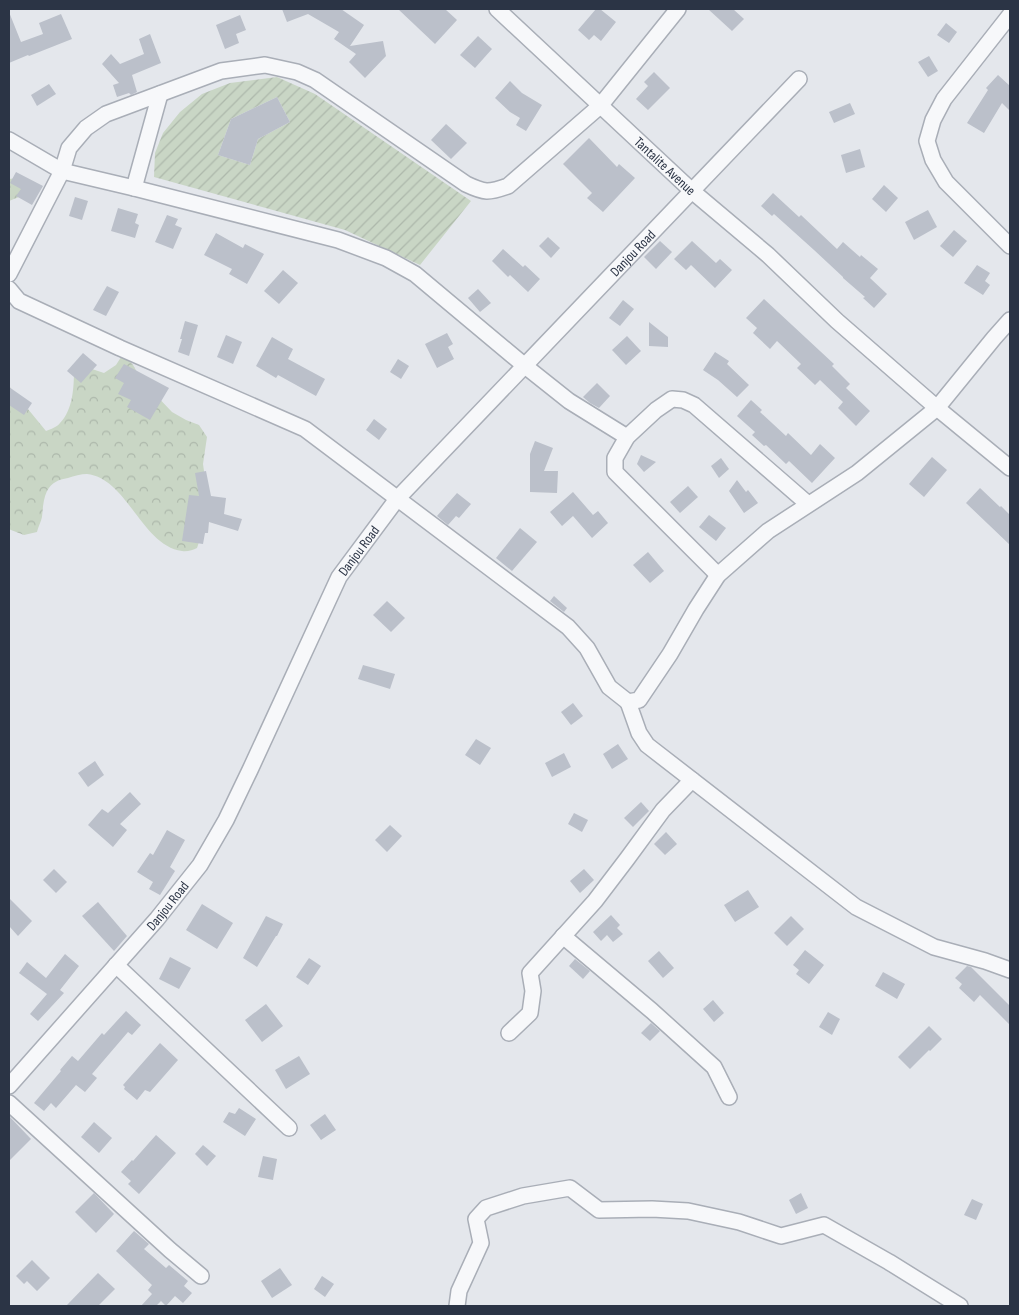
<svg xmlns="http://www.w3.org/2000/svg" width="1019" height="1315" font-family="'Sofia Sans Condensed',sans-serif">
<defs>
<pattern id="forest-crowns" width="20" height="18" patternUnits="userSpaceOnUse" patternTransform="scale(1.25)"><rect width="20" height="18" fill="#c9d6c5"/><path d="M2 6a3 3 0 1 1 6 0M12 15a3 3 0 1 1 6 0" fill="none" stroke="#adb8ab"/></pattern>
<pattern id="garden-furrows" width="10" height="10" patternUnits="userSpaceOnUse" patternTransform="scale(1.25)"><rect width="10" height="10" fill="#c9d6c5"/><path d="M-1 1l2-2M0 10L10 0M9 11l2-2" fill="none" stroke="#adb8ab"/></pattern>
</defs>
<rect width="100%" height="100%" fill="#e4e7ec"/>
<g fill="url(#forest-crowns)">
<path d="M17,178L24,195L9,201V179Z"/>
<path d="M123,354L133,365L141,379L151,390L172,412L186,420L199,425L207,437L203,464L205,478L201,536L197,548C193,550 187,552 182,551C142,546 127,478 87,474C81,474 74,476 68,478C58,480 52,482 47,491C43,500 43,508 42,517C41,522 38,527 37,532L24,535L11,530L9,529V386L46,431C51,429 57,427 60,423C73,410 74,387 74,369L89,368L104,373L116,365Z"/>
</g>
<path fill="url(#garden-furrows)" fill-rule="evenodd" d="M277,77L315,94L471,201L420,265L345,230L154,177L155,153L163,133L180,112L202,94L230,83ZM277,97L290,122L258,139L250,165L218,155L231,119Z"/>
<g fill="#bbc0ca">
<path d="M282,9H341L364,25L350,46L383,41L386,56L365,78L349,62L356,54L334,39L339,32L308,14L287,22Z"/>
<path d="M398,9H445L457,20L435,44Z"/>
<path d="M596,9H600L616,22L601,41L594,35L589,40L578,30Z"/>
<path d="M708,9H733L744,19L732,31Z"/>
<path d="M9,12L21,42L43,34L39,23L61,14L72,39L29,56L28,55L9,63Z"/>
<path d="M240,15L246,30L236,34L239,43L225,49L216,25Z"/>
<path d="M946,23L957,32L949,43L937,35Z"/>
<path d="M150,34L161,63L132,75L137,92L131,95L129,93L117,97L113,85L119,83L102,64L111,54L120,64L144,54L139,39Z"/>
<path d="M478,36L492,49L475,68L460,55Z"/>
<path d="M929,56L938,71L928,77L918,62Z"/>
<path d="M654,72L670,88L648,110L636,99L648,86L644,82Z"/>
<path d="M998,75L1010,86V111L1002,103L984,133L967,123L988,90L986,88Z"/>
<path d="M510,81L522,93L542,105L526,131L516,125L520,118L510,112L495,98Z"/>
<path d="M49,84L56,94L37,106L31,95Z"/>
<path d="M277,97L290,122L258,139L250,165L218,155L231,119Z"/>
<path d="M850,103L855,114L834,123L829,112Z"/>
<path d="M446,124L467,143L451,159L431,140Z"/>
<path d="M589,138L617,167L619,164L635,178L603,212L587,198L592,193L563,164Z"/>
<path d="M860,149L865,167L846,173L841,155Z"/>
<path d="M16,172L43,186L32,205L16,196L21,189L10,183Z"/>
<path d="M884,185L898,198L886,212L872,199Z"/>
<path d="M773,193L799,217L801,215L837,249L843,242L852,250L850,251L852,250L860,257L861,255L878,269L870,278L887,294L874,308L863,298L865,297L843,278V277L814,250L774,214L772,216L761,206Z"/>
<path d="M75,197L88,201L82,220L69,216Z"/>
<path d="M118,208L138,214L135,223L139,225L135,238L111,231Z"/>
<path d="M928,210L937,227L914,240L905,222Z"/>
<path d="M167,215L178,219L175,225L182,228L173,249L155,242Z"/>
<path d="M954,230L967,241L953,257L940,246Z"/>
<path d="M216,233L243,248L245,244L264,254L247,284L229,274L232,269L204,255Z"/>
<path d="M548,237L560,248L551,258L539,246Z"/>
<path d="M660,241L672,252L656,269L644,257Z"/>
<path d="M692,241L716,263L720,259L732,270L715,288L691,265L686,270L674,259Z"/>
<path d="M503,249L523,267L525,265L540,279L528,292L510,275L508,277L492,261Z"/>
<path d="M977,265L990,273L985,281L990,285L983,295L964,283Z"/>
<path d="M283,270L298,283L279,304L264,291Z"/>
<path d="M107,286L119,292L106,316L93,310Z"/>
<path d="M478,289L491,303L480,312L468,298Z"/>
<path d="M764,299L834,364L832,366L850,384L846,388L870,411L856,426L838,408L843,402L820,380L815,385L797,368L801,364L777,341L770,349L753,333L757,328L746,318Z"/>
<path d="M623,300L634,309L620,326L609,318Z"/>
<path d="M185,321L198,325L189,356L178,352L182,339H180Z"/>
<path d="M649,322L668,337V347L649,346Z"/>
<path d="M447,333L453,344L448,347L454,359L437,368L425,344Z"/>
<path d="M226,335L242,342L233,364L217,357Z"/>
<path d="M627,336L641,351L626,365L612,350Z"/>
<path d="M272,337L293,349L288,359L325,379L316,396L278,375L276,378L256,366Z"/>
<path d="M715,352L729,361L727,364L749,385L737,397L718,380L703,370Z"/>
<path d="M83,353L97,365L81,383L67,371Z"/>
<path d="M398,359L409,366L401,379L390,372Z"/>
<path d="M124,364L169,388L150,420L127,407L131,400L118,394L124,383L115,378Z"/>
<path d="M597,383L610,396L599,408L590,403L583,397Z"/>
<path d="M9,387L32,403L24,415L9,405Z"/>
<path d="M751,400L762,410L760,412L786,436L788,433L811,455L820,444L835,458L812,483L789,461L786,464L766,445L764,446L752,435L755,432L737,416Z"/>
<path d="M374,419L387,429L379,440L366,430Z"/>
<path d="M535,441L553,448L544,471H558L557,493L530,492V454Z"/>
<path d="M641,455L656,462L644,472L637,464Z"/>
<path d="M932,457L947,470L924,497L909,484Z"/>
<path d="M721,458L729,469L719,478L711,466Z"/>
<path d="M206,471L211,496L226,498L224,514L242,519L238,531L209,522L208,533H205L203,544L182,541L189,495L199,496L195,473Z"/>
<path d="M737,480L746,492L748,490L758,503L744,513L729,491Z"/>
<path d="M688,486L698,497L680,513L670,502Z"/>
<path d="M980,488L1000,507L1001,506L1010,515V545L966,503Z"/>
<path d="M573,492L593,515L598,511L608,523L592,538L573,516L562,526L550,512Z"/>
<path d="M457,493L471,504L459,518L456,516L448,525L437,516Z"/>
<path d="M709,515L726,528L716,541L699,527Z"/>
<path d="M520,528L537,542L512,571L496,558Z"/>
<path d="M648,552L664,571L650,583L633,565Z"/>
<path d="M554,596L567,608L564,612L550,601Z"/>
<path d="M387,601L405,618L391,632L373,615Z"/>
<path d="M363,665L395,674L390,689L358,679Z"/>
<path d="M573,703L583,716L571,725L561,712Z"/>
<path d="M476,739L491,748L480,765L465,755Z"/>
<path d="M618,744L628,759L612,769L603,754Z"/>
<path d="M564,753L571,767L552,777L545,763Z"/>
<path d="M95,761L104,775L88,787L78,773Z"/>
<path d="M130,792L141,804L120,824L127,830L113,847L88,825L102,809L108,813Z"/>
<path d="M641,802L649,811L633,827L624,818Z"/>
<path d="M574,813L588,820L582,832L568,824Z"/>
<path d="M390,825L402,836L387,852L375,840Z"/>
<path d="M167,830L185,840L170,867L175,871L160,895L149,889L153,882L137,872L150,853L153,855Z"/>
<path d="M666,832L677,844L665,855L654,844Z"/>
<path d="M54,869L67,882L56,893L43,880Z"/>
<path d="M584,869L594,880L580,893L570,881Z"/>
<path d="M748,890L759,907L735,922L724,905Z"/>
<path d="M9,898L32,921L18,936L9,926Z"/>
<path d="M98,902L127,936L114,951L82,916Z"/>
<path d="M202,904L233,923L217,949L186,930Z"/>
<path d="M611,915L620,925L617,928L623,934L613,942L607,935L601,941L593,932Z"/>
<path d="M266,916L283,924L277,936H276L257,967L243,958Z"/>
<path d="M791,916L804,929L787,946L774,933Z"/>
<path d="M805,950L824,965L809,984L796,974L799,970L793,965Z"/>
<path d="M659,951L674,968L663,978L648,961Z"/>
<path d="M65,954L79,966L60,990L64,993L38,1021L30,1014L47,994L19,973L27,962L46,978Z"/>
<path d="M170,957L191,968L179,989L159,979Z"/>
<path d="M309,958L321,966L308,985L296,977Z"/>
<path d="M575,959L590,971L583,979L569,966Z"/>
<path d="M967,966L971,967L1010,1006V1025L980,995L974,1002L959,988L962,984L955,978Z"/>
<path d="M883,972L905,984L897,999L875,986Z"/>
<path d="M713,1000L724,1013L714,1022L703,1009Z"/>
<path d="M266,1004L283,1026L262,1042L245,1020Z"/>
<path d="M126,1011L141,1025L132,1035L128,1032L92,1074L97,1078L85,1092L76,1085L56,1108L51,1103L44,1111L34,1103L61,1071L60,1070L72,1056L78,1061L102,1033L104,1035Z"/>
<path d="M828,1012L840,1019L832,1035L819,1027Z"/>
<path d="M651,1023L660,1031L650,1041L641,1033Z"/>
<path d="M929,1026L942,1039L930,1051L929,1050L910,1069L898,1057Z"/>
<path d="M160,1043L178,1060L150,1092L145,1090L137,1100L124,1089L125,1087L123,1085Z"/>
<path d="M299,1056L310,1074L286,1089L275,1070Z"/>
<path d="M239,1108L256,1119L245,1136L223,1122L229,1112L235,1114Z"/>
<path d="M325,1114L336,1130L321,1140L310,1125Z"/>
<path d="M9,1116L31,1139L9,1161Z"/>
<path d="M94,1122L112,1138L99,1153L81,1137Z"/>
<path d="M156,1135L176,1153L139,1194L128,1184L131,1181L121,1172L132,1160L133,1161Z"/>
<path d="M203,1145L216,1156L207,1166L195,1154Z"/>
<path d="M263,1156L277,1159L273,1180L258,1177Z"/>
<path d="M94,1193L114,1214L96,1233L75,1212Z"/>
<path d="M801,1193L808,1208L796,1214L789,1200Z"/>
<path d="M972,1199L983,1204L976,1220L964,1215Z"/>
<path d="M134,1231L149,1244L144,1249L166,1268L169,1265L188,1281L184,1286L192,1293L183,1303L175,1296L166,1306L161,1301L156,1306H141L152,1294L148,1290L152,1285L116,1251Z"/>
<path d="M32,1260L50,1278L37,1291L27,1281L24,1284L16,1276Z"/>
<path d="M280,1268L292,1285L272,1298L261,1281Z"/>
<path d="M98,1273L115,1289L98,1306H66Z"/>
<path d="M322,1276L334,1284L325,1297L314,1289Z"/>
</g>
<g fill="none" stroke-linecap="round" stroke-linejoin="round">
<g stroke="#a9aeb7" stroke-width="18">
<g id="minor">
<path id="s1" d="M497,9L692,191L768,255L837,321L937,408L1010,468"/>
<path d="M1010,15L944,99L933,120L927,141L933,160L946,182L1010,246"/>
<path d="M9,140L62,171L134,188L338,240L386,258L415,274L525,366L569,401L627,437"/>
<path d="M134,188L160,94"/>
<path d="M9,274L62,171L69,148L86,128L106,114L221,71L265,65L297,72L315,80L466,184C485,193 488,193 508,186L600,106L678,9"/>
<path d="M9,289L19,301L120,348L305,429L568,627L587,648L609,687L628,702L639,700L670,654L696,609L718,575L768,531L857,473L937,408L994,338L1010,320"/>
<path d="M718,575L615,472V458L627,437L656,410L672,399L683,400L694,405L808,504"/>
<path d="M628,702L639,733L647,745L856,907L934,947L985,961L1010,970"/>
<path d="M563,936L652,1011L714,1067L729,1097"/>
<path d="M116,965L289,1128"/>
<path d="M509,1033L530,1013L533,991L530,973L595,901L627,859L663,810L692,780"/>
<path id="s2" d="M9,1086L157,919L200,865L226,820L250,770L339,577L397,499L799,79"/>
<path d="M9,1103L170,1250L201,1276"/>
<path d="M457,1306L459,1291L481,1243L476,1219L486,1208L523,1196L570,1188L599,1210L652,1209L688,1211L739,1222L781,1236L824,1225L889,1262L960,1306"/>
</g>
</g>
<use href="#minor" stroke="#f7f8fa" stroke-width="15"/>
</g>
<g text-anchor="middle" stroke-width="4" stroke-linejoin="round" paint-order="stroke">
<g font-size="14" fill="#2b3445" stroke="#f4f6f9">
<text dy="5" stroke="none"><textPath href="#s1" startOffset="230">Tantalite Avenue</textPath></text>
<text dy="5" stroke="none"><textPath href="#s2" startOffset="1050">Danjou Road</textPath></text>
<text dy="5" stroke="none"><textPath href="#s2" startOffset="645">Danjou Road</textPath></text>
<text dy="5" stroke="none"><textPath href="#s2" startOffset="240">Danjou Road</textPath></text>
</g>
</g>
<rect width="1019" height="1315" fill="none" stroke="#2b3445" stroke-width="20"/>
</svg>
